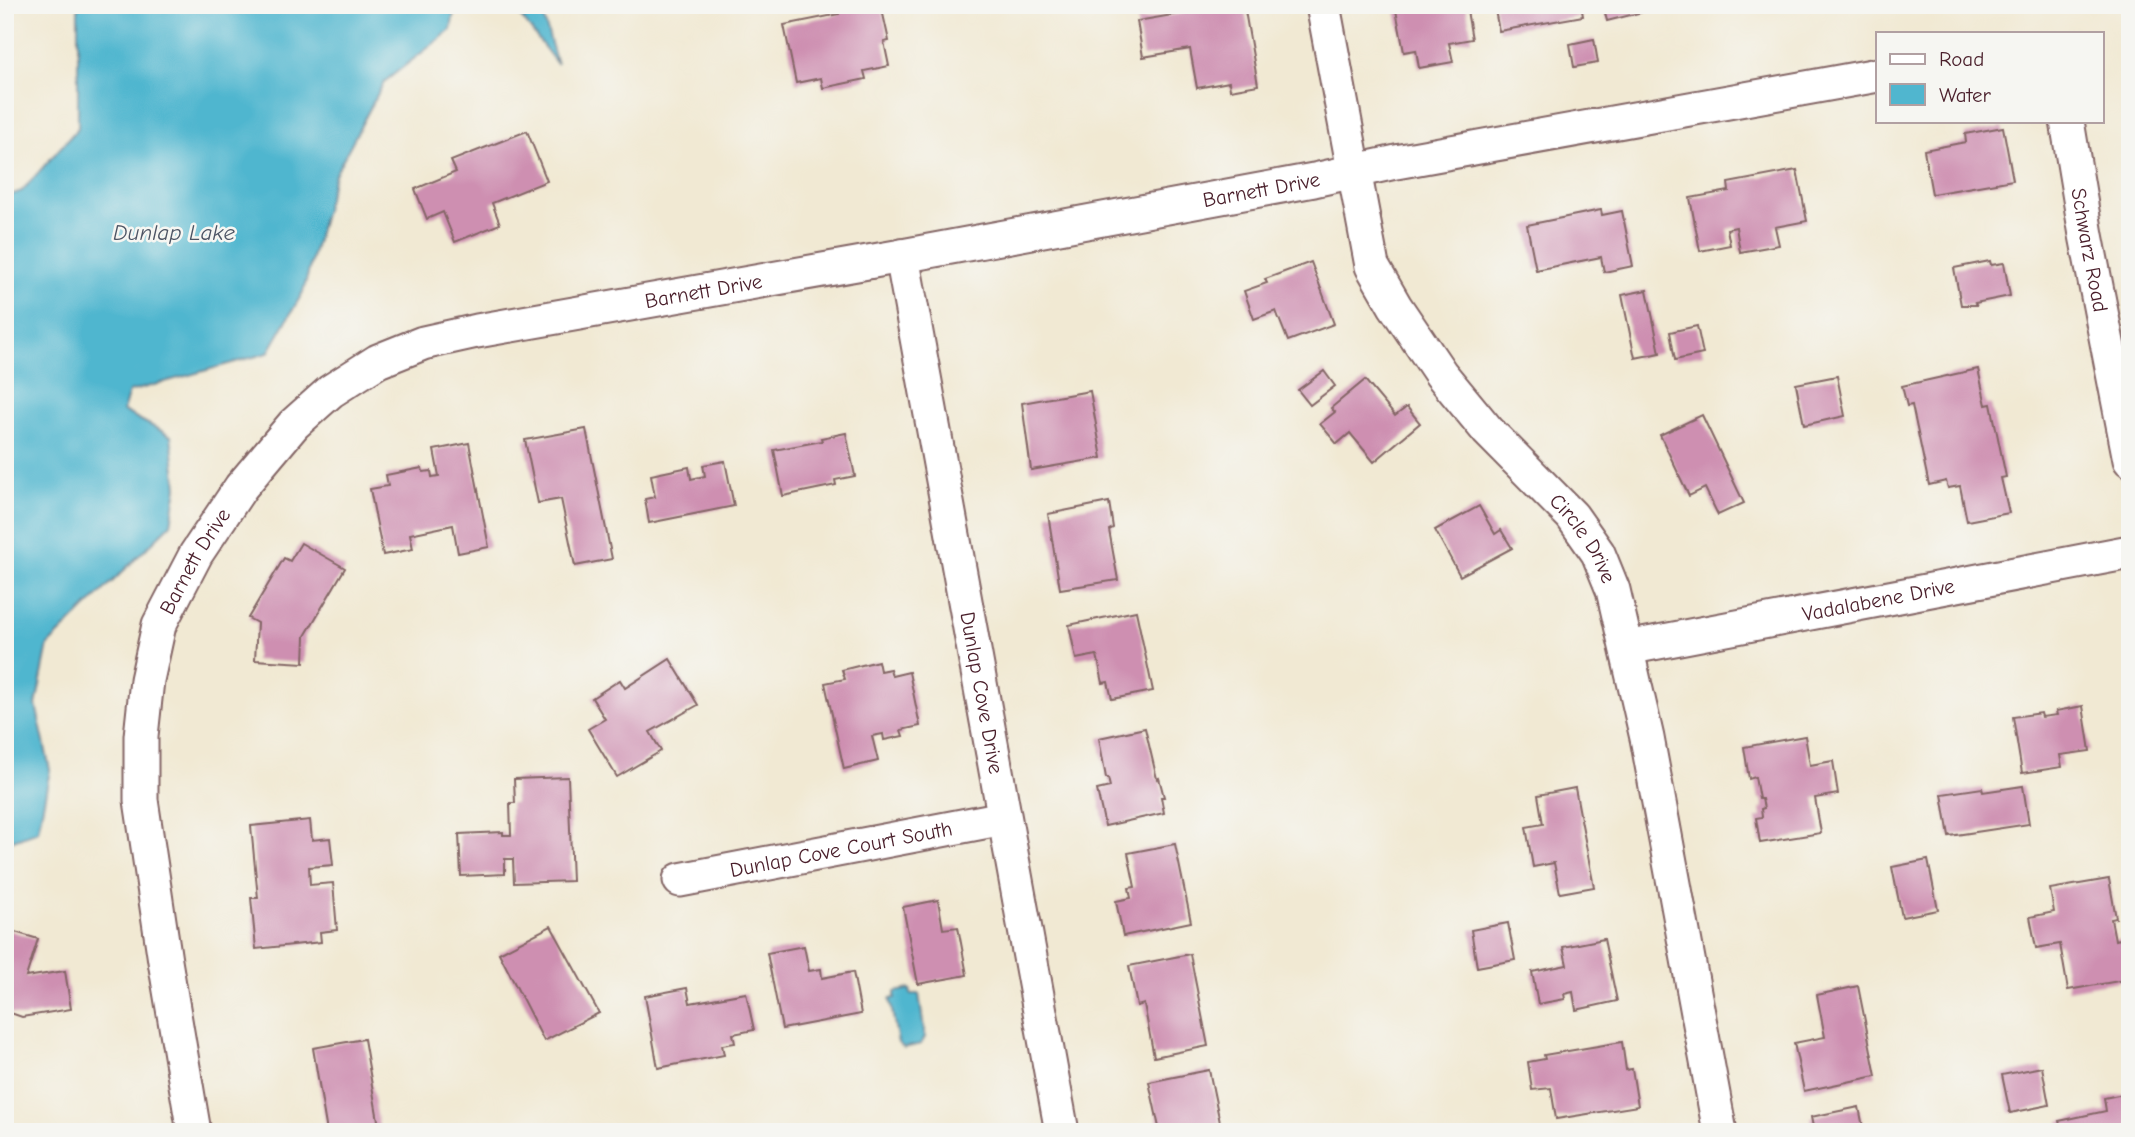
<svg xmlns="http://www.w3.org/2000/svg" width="2135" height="1137" font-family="'Comic Neue',sans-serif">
<rect width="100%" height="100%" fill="#f6f6f2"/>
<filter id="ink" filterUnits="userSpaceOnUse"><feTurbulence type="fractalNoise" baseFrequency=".0143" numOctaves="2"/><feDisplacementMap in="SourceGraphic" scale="14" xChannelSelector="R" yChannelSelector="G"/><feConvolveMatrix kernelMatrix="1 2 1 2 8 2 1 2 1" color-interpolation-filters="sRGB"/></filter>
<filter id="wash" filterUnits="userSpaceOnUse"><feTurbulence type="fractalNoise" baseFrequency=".00686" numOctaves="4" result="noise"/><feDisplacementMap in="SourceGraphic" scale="28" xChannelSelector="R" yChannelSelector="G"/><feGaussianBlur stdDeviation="1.57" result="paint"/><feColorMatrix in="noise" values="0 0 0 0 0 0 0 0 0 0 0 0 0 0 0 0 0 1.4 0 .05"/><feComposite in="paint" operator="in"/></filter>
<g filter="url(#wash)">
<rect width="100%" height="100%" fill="#f1e9d3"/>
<g fill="#50b6cf" stroke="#4d6a7d" stroke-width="2">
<path d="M78,5H455L451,30L384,82L334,176L303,292L268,353L129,392L123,411L171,436L177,487L171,524L48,645L36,705L50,770L38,831L5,843V197L22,191L78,128Z"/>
<path d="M512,5H540L557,64Z"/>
<path d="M910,989L911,994H919L925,1037L921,1044L904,1048L898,1043L890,999L895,998V992Z"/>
</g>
<g id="blocks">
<g fill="#ce8fb1">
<path d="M838,5H881L889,41L884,42L889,66L864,71L866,79L823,88L821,78L796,83L784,25L839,14Z"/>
<path d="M1182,5H1244L1258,85L1230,90L1229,82L1197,88L1190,49L1143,57L1137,21L1184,13Z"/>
<path d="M1395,5H1466L1472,39L1449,43L1453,62L1419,68L1416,50L1404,52Z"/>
<path d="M1494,5H1581L1583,16L1499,31Z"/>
<path d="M1603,5H1665L1666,6L1607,21Z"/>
<path d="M1594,39L1598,63L1574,67L1570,44Z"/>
<path d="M2003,127L2013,180L1932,194L1924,150L1966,142L1965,134Z"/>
<path d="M527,131L547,181L492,203L500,224L455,242L443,212L427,219L415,189L456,172L451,161Z"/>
<path d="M1797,170L1807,221L1775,227L1779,245L1740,252L1736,227L1727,229L1730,245L1700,251L1690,198L1729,191L1728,183Z"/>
<path d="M1601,210L1602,215L1622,211L1633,266L1604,272L1601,257L1536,270L1527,225Z"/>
<path d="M1990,261L1991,265L2004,263L2010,296L1975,303L1976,305H1961L1954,268Z"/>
<path d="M1311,262L1334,324L1288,341L1276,311L1254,319L1244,291L1267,283L1265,279Z"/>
<path d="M1647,290L1660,353L1635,358L1622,295Z"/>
<path d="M1697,326L1703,354L1675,360L1670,332Z"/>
<path d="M1978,369L1986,405L1991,404L2006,477L2001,478L2009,513L1967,521L1960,486L1948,488L1946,481L1929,485L1912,405L1907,406L1902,386Z"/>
<path d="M1324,371L1335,386L1310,405L1298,390Z"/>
<path d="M1837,376L1845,416L1804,425L1796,384Z"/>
<path d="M1365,380L1395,416L1407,407L1420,423L1374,462L1350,433L1337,444L1320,424L1335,412L1331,408Z"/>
<path d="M1090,391L1102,458L1031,470L1022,403Z"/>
<path d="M1702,415L1744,503L1718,515L1705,488L1689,496L1660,435Z"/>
<path d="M586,429L612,559L575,566L561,499L538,503L525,440Z"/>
<path d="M846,433L855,476L835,480L836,485L783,496L774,450L822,441L821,438Z"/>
<path d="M469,443L489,547L458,553L453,525L410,534L413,549L383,555L370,489L388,486L386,475L422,468L423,472L431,471L432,477L439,476L434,450Z"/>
<path d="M725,461L734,506L649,523L645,499L655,497L651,475L689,467L691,479L705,476L703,465Z"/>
<path d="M1109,502L1113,528L1109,530L1118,580L1060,589L1048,514Z"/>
<path d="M1479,506L1495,534L1501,530L1512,548L1460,576L1435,530Z"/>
<path d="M301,543L345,568L305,636L304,663L255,660L257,623L248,618L284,558L290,561Z"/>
<path d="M1136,611L1153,691L1112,699L1108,682L1103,683L1097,655L1076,659L1069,625Z"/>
<path d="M670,659L698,705L650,732L661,751L617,777L588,729L605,719L592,698L620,680L625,688Z"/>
<path d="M878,661L880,671L890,669L892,676L909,672L920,726L901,730L903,736L884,740L883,734L872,736L878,761L844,769L825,683L845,679L842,670Z"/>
<path d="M2083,706L2090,751L2060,755L2062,767L2022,773L2013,717L2041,713L2042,717L2057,715L2056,711Z"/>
<path d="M1145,728L1157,779L1159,778L1164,797H1161L1164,813L1105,826L1097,790L1110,787L1108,778H1106L1099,738Z"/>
<path d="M1805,736L1810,765L1833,761L1838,794L1815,798L1821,833L1760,843L1756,818L1762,817L1761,809L1764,808L1762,799H1759L1755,777L1749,779L1744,747Z"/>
<path d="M568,777L572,881L514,883L513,859H505V874L461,876L459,834L503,832V835H511L510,803H515L514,779Z"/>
<path d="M2023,786L2029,824L1949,836L1942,794L1982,788L1983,792Z"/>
<path d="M1575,788L1594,887L1560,893L1554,863L1533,867L1526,827L1543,824L1538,795Z"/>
<path d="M310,820L312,840L330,838L333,865L309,867L310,885L333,883L337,930L320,932L321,942L256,949L251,898H258L251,826Z"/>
<path d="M1175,844L1191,922L1123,936L1116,901L1131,898L1129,888L1135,887L1128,853Z"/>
<path d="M1928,860L1938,910L1902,917L1892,867Z"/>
<path d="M2109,879L2116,918L2111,919L2115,940L2127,938L2130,979L2068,990L2060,944L2036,948L2030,917L2054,912L2050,889Z"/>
<path d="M938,900L943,929L958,927L967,975L918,984L903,907Z"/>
<path d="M1508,923L1515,960L1477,967L1471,930Z"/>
<path d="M551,926L599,1013L544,1041L499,953Z"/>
<path d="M5,929L38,939L26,977L65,971L71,1009L22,1017L5,1011Z"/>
<path d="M1604,939L1617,1001L1576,1010L1573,992L1564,994L1565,999L1538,1004L1532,972L1567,965L1563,947Z"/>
<path d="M804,946L809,971L821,969L822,978L853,972L861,1014L782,1029L767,953Z"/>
<path d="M1190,954L1208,1046L1154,1057L1144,1004L1137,1006L1129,966Z"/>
<path d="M1858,986L1876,1076L1804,1091L1794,1043L1825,1037L1817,995Z"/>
<path d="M687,988L690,1003L746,993L754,1030L733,1034L735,1043L722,1045L724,1055L658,1068L645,996Z"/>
<path d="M364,1039L380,1132H327L313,1048Z"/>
<path d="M1622,1042L1626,1070L1632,1069L1638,1106L1556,1119L1551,1088L1532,1090L1528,1062L1545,1059L1544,1055Z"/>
<path d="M2042,1067L2049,1105L2010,1113L2002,1075Z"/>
<path d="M1209,1070L1222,1132H1160L1149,1082Z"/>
<path d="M2128,1093L2130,1132H2062L2059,1121L2106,1111L2104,1098Z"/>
<path d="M1859,1107L1864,1132H1814L1811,1117Z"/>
</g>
</g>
</g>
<g filter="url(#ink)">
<use href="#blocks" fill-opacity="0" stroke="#846666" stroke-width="2"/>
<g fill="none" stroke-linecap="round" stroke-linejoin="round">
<g stroke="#846666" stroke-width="37">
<g id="minor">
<path id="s1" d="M1323,5L1372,266L1395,306L1441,374L1488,431L1572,516L1598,553L1613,590L1647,738L1720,1132"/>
<path id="s2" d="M2067,121L2086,235L2130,460"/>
<path id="s3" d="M902,256L1062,1132"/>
<path id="s4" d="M1627,648L2130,552"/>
<path id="s5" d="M680,880L1004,818"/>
<path id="s6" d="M194,1132L165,961L141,800V736L147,680L159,625L196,554L241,487L294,424L331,391L378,361L423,343L477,331L902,256L1314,180L1396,162L1878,75"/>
</g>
</g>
<use href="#minor" stroke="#fff" stroke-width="33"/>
</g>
</g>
<g text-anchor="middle" stroke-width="5" stroke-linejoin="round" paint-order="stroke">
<g font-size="21" fill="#4a1f2b" stroke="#f6f6f2">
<text dy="7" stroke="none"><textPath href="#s6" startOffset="1762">Barnett Drive</textPath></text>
<text dy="7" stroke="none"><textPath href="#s2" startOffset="131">Schwarz Road</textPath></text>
<text dy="7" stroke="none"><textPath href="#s6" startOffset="1195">Barnett Drive</textPath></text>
<text dy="7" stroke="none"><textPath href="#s1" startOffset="612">Circle Drive</textPath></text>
<text dy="7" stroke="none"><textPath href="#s6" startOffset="586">Barnett Drive</textPath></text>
<text dy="7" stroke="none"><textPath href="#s4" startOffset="256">Vadalabene Drive</textPath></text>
<text dy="7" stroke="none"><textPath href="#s3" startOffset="444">Dunlap Cove Drive</textPath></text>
<text dy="7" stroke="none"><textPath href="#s5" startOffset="164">Dunlap Cove Court South</textPath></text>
</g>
<g font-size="23" font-style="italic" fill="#4c5464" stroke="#f6f6f2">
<text x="174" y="240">Dunlap Lake</text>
</g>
</g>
<rect width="2135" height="1137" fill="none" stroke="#f6f6f2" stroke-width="28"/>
<rect x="1876" y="32" width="228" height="91" fill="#f6f6f2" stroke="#b1a0a2" stroke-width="2"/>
<rect x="1890" y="54" width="35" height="10" fill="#ffffff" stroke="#b1a0a2" stroke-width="2"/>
<text x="1939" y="66" font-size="21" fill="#4a1f2b">Road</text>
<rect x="1890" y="84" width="35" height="21" fill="#50b6cf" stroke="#b1a0a2" stroke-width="2"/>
<text x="1939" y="102" font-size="21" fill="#4a1f2b">Water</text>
</svg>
